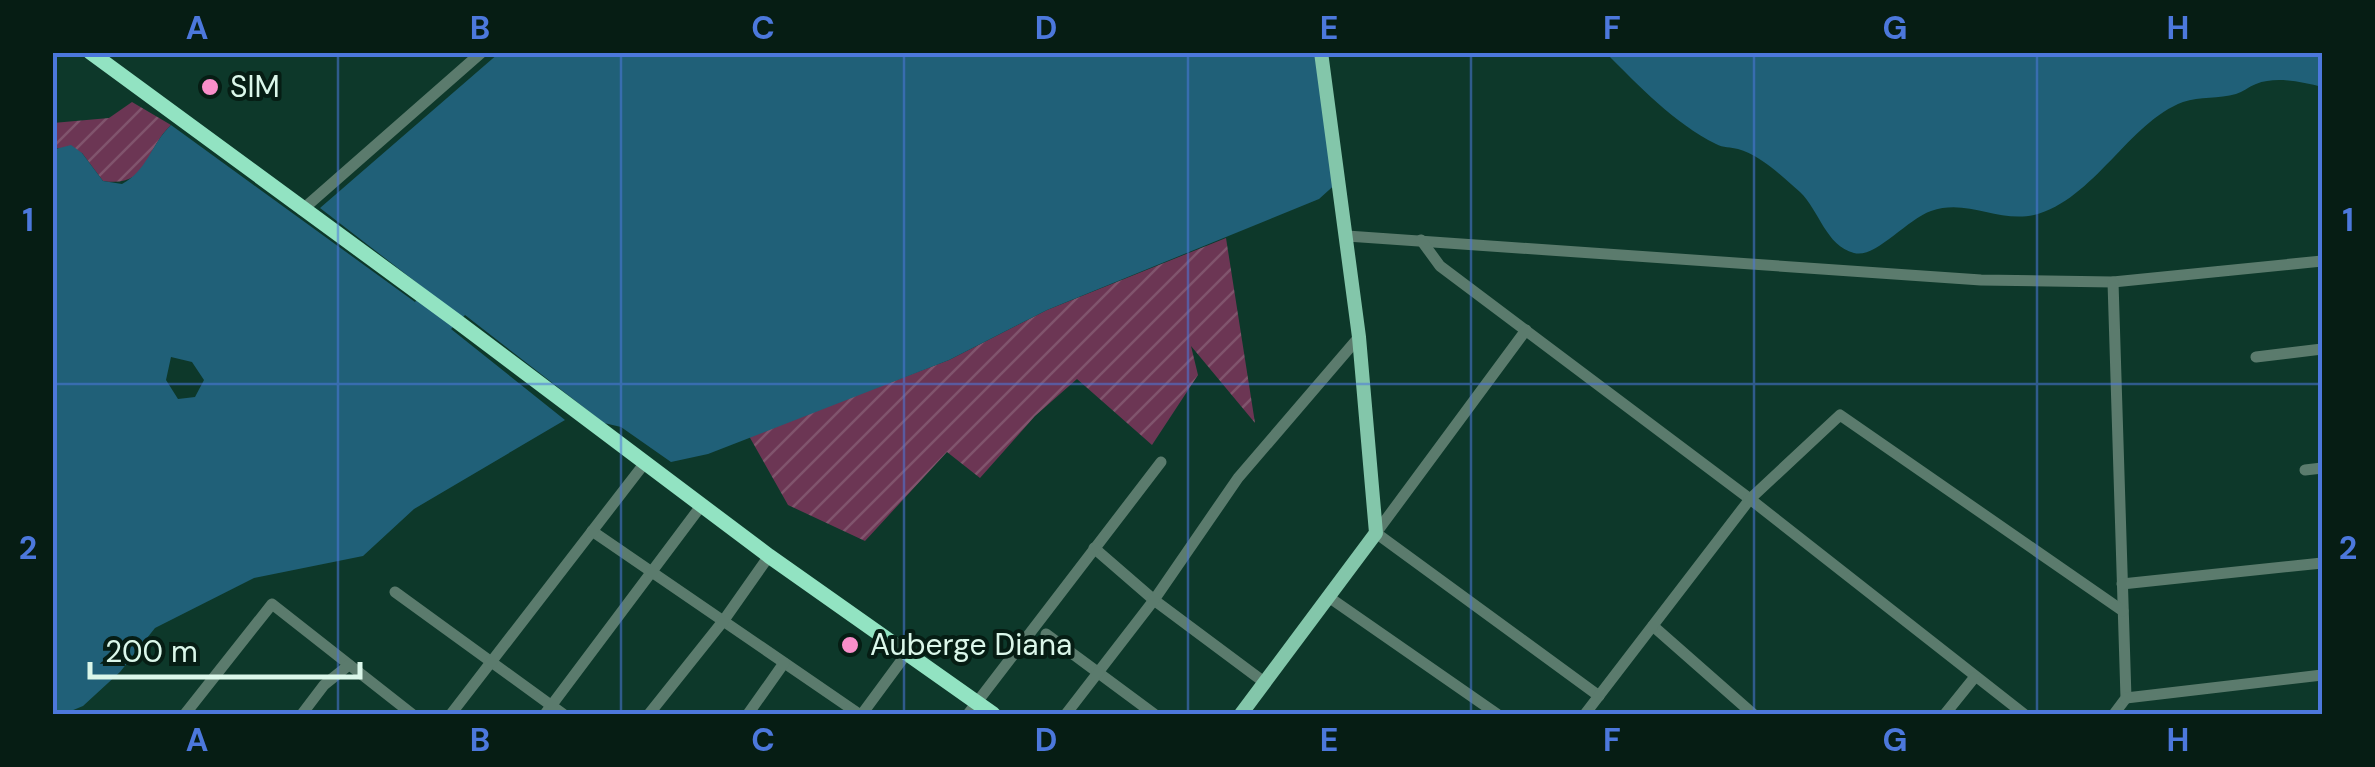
<svg xmlns="http://www.w3.org/2000/svg" width="2375" height="767" font-family="'DM Sans',sans-serif">
<defs>
<pattern id="garden-furrows" width="10" height="10" patternUnits="userSpaceOnUse" patternTransform="scale(2.5)"><rect width="10" height="10" fill="#6c3654"/><path d="M-1 1l2-2M0 10L10 0M9 11l2-2" fill="none" stroke="#80546d"/></pattern>
</defs>
<rect width="100%" height="100%" fill="#0d382a"/>
<g fill="url(#garden-furrows)">
<path d="M132,102L171,125C144,150 150,188 103,181L82,153L56,148L53,150V123L109,118Z"/>
<path d="M1226,238L1255,423L1191,346L1198,375L1152,445L1077,379L1035,416L980,478L947,452L865,541L788,505L749,436L949,360L1047,310Z"/>
</g>
<g fill="#206078" fill-rule="evenodd">
<path d="M2322,52V87C2302,82 2276,76 2256,84C2248,87 2243,92 2236,94C2219,99 2200,96 2183,102C2129,122 2094,200 2034,215C1998,223 1967,198 1931,211C1906,220 1875,259 1854,253C1826,246 1819,210 1800,192C1783,177 1760,155 1738,149C1731,147 1723,148 1716,144C1674,123 1639,86 1606,53Z"/>
<path d="M499,53H1321L1339,181L1319,199L1047,310L949,360L708,454L671,462L621,427L604,423L465,315L451,329L565,420L414,509L363,556L254,578L155,628L120,672L83,706L66,713L53,712L52,150L71,145L82,153L103,181L122,184C148,170 151,144 171,125L415,302L425,289L320,208ZM171,357L192,362L204,380L195,397L178,399L166,380Z"/>
</g>
<g fill="none" stroke-linecap="round" stroke-linejoin="round">
<g stroke="#5b7b6d" stroke-width="11">
<path d="M302,210L482,52"/>
<path d="M1347,236L1981,280L2113,282L2322,261"/>
<path d="M1421,240L1440,266L1750,499L2024,714"/>
<path d="M2113,282L2126,698L2114,714"/>
<path d="M1526,330L1376,533L1599,696"/>
<path d="M2256,357L2322,349"/>
<path d="M2305,470L2322,468"/>
<path d="M592,531L859,714"/>
<path d="M1094,548L1154,600L1264,682"/>
<path d="M2122,584L2322,563"/>
<path d="M395,592L563,714"/>
<path d="M1330,598L1497,714"/>
<path d="M1653,626L1753,714"/>
<path d="M1046,634L1154,714"/>
<path d="M2126,698L2322,675"/>
<path d="M185,714L272,604L412,714"/>
<path d="M302,714L324,685L349,665"/>
<path d="M451,714L644,464"/>
<path d="M545,714L701,506"/>
<path d="M649,714L724,620L769,556"/>
<path d="M748,714L784,663"/>
<path d="M862,714L907,653"/>
<path d="M968,714L1161,462"/>
<path d="M1066,714L1154,600L1238,478L1359,337"/>
<path d="M1585,714L1750,499L1840,415L2123,611"/>
<path d="M1945,714L1974,678"/>
</g>
<path stroke="#83c6aa" stroke-width="14" d="M1241,714L1376,533L1359,337L1321,52"/>
<path stroke="#92e3c2" stroke-width="15" d="M90,52L458,322L769,556L993,714"/>
</g>
<path fill="none" stroke="#4c78dc" stroke-width="2.5" stroke-opacity="0.55" d="M338,52V714M621,52V714M904,52V714M1188,52V714M1471,52V714M1754,52V714M2037,52V714M52,384H2322"/>
<g fill="#f98fca" stroke="#061d14" stroke-width="4">
<circle cx="210" cy="87" r="10"/>
<circle cx="850" cy="645" r="10"/>
</g>
<g text-anchor="middle" stroke-width="8" stroke-linejoin="round" paint-order="stroke">
<g font-size="30" fill="#dbf7ea" stroke="#061d14" text-anchor="start">
<text x="230" y="97">SIM</text>
<text x="870" y="655">Auberge Diana</text>
</g>
</g>
<rect width="2375" height="767" fill="none" stroke="#061d14" stroke-width="110"/>
<path d="M90 662v15h270v-15" fill="none" stroke="#dbf7ea" stroke-width="5"/>
<text x="105" y="662" font-size="30" fill="#dbf7ea" stroke="#061d14" stroke-width="8" paint-order="stroke">200 m</text>
<rect x="55" y="55" width="2265" height="657" fill="none" stroke="#4c78dc" stroke-width="4"/>
<g font-size="32" text-anchor="middle" font-weight="bold" fill="#4c78dc">
<text x="197" y="39">A</text>
<text x="480" y="39">B</text>
<text x="763" y="39">C</text>
<text x="1046" y="39">D</text>
<text x="1329" y="39">E</text>
<text x="1612" y="39">F</text>
<text x="1895" y="39">G</text>
<text x="2178" y="39">H</text>
<text x="28" y="231">1</text>
<text x="2348" y="231">1</text>
<text x="28" y="559">2</text>
<text x="2348" y="559">2</text>
<text x="197" y="751">A</text>
<text x="480" y="751">B</text>
<text x="763" y="751">C</text>
<text x="1046" y="751">D</text>
<text x="1329" y="751">E</text>
<text x="1612" y="751">F</text>
<text x="1895" y="751">G</text>
<text x="2178" y="751">H</text>
</g>
</svg>
